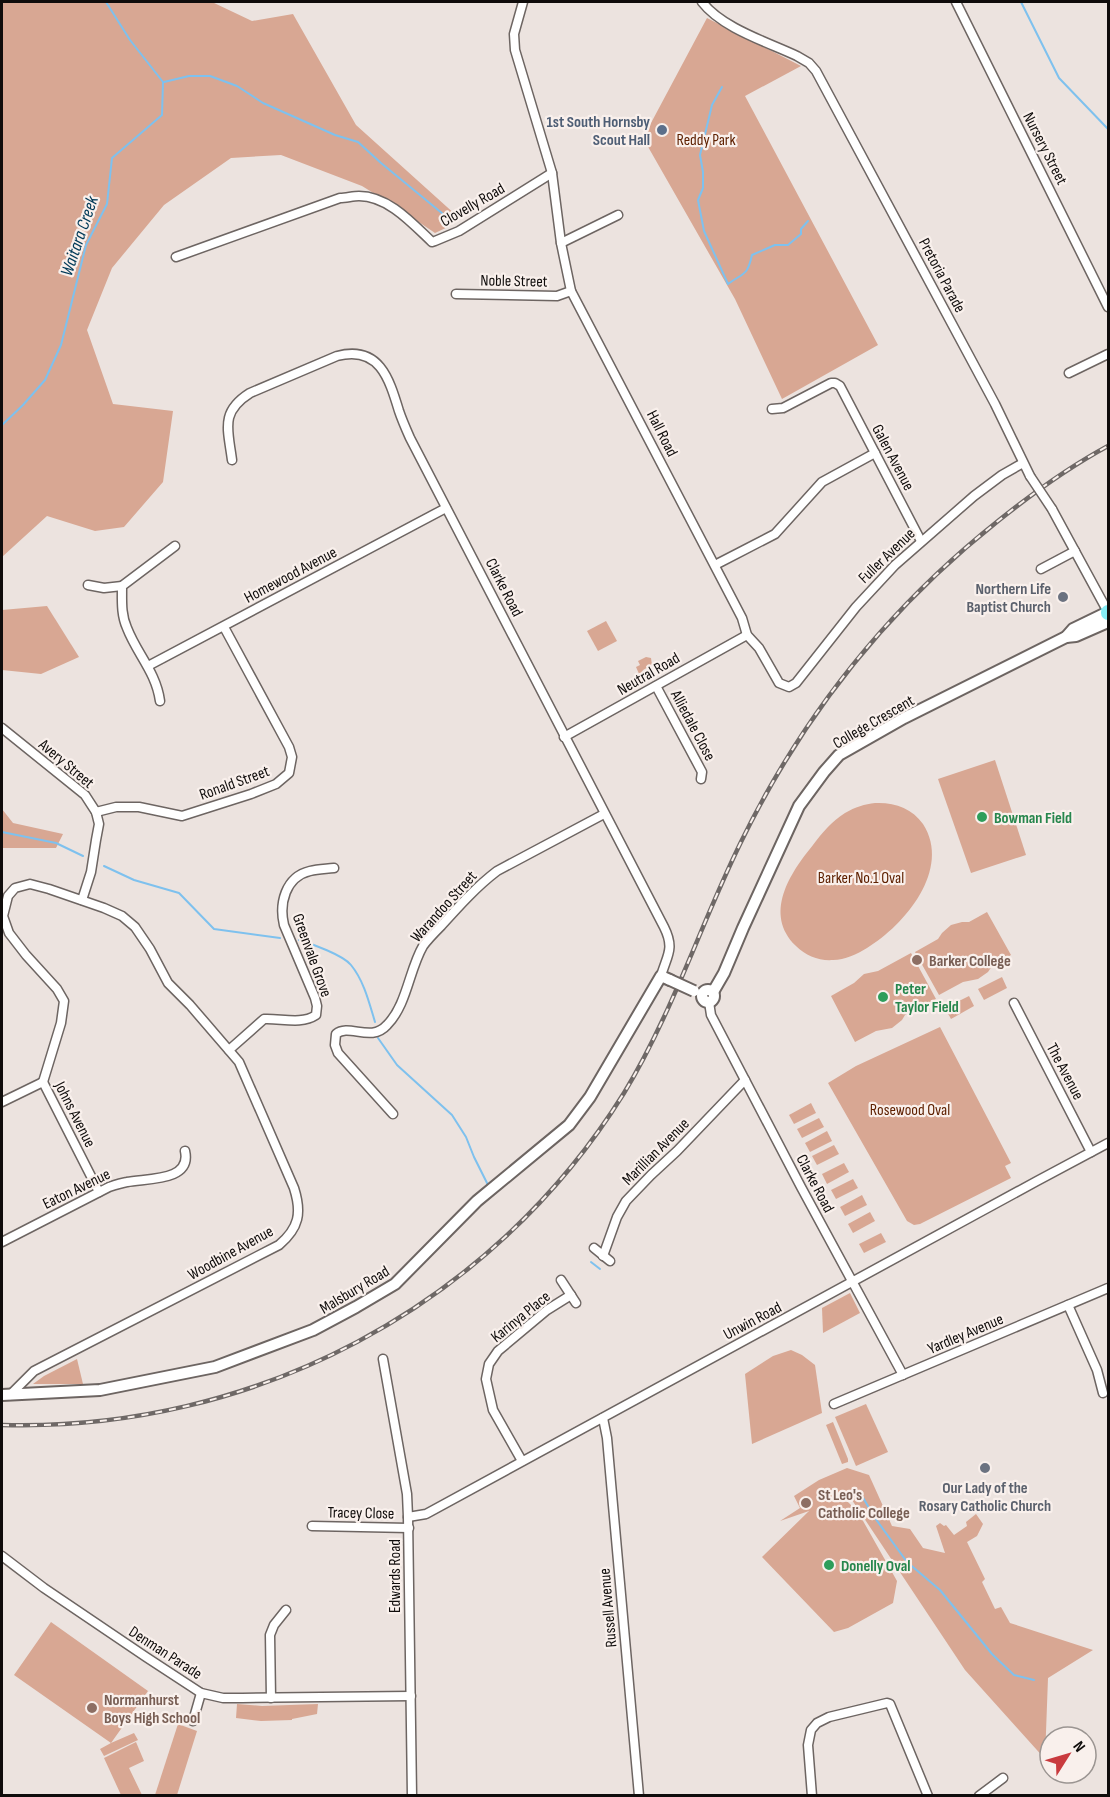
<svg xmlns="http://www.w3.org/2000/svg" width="1110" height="1797" font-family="'Sofia Sans Condensed',sans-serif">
<rect width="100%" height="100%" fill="#ece3df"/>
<g fill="#d8a793">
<path d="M2,2H212L252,21L293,14L356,125L457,216L450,226L435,233L401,210L362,186L281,155L231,158L164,205L112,268L87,330L113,404L173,411L163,482L124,527L95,531L47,516L2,557Z"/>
<path d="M707,18L801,66L745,96L878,345L782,399L735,299L643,138Z"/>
<path d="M47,606L79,657L41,674L2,670V610Z"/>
<path d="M606,621L617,641L598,651L587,631Z"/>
<path d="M646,657L651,658L652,665L643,670L640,676L636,667L640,665L638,661Z"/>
<path d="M995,760L1026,855L971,873L938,779Z"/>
<path d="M875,803C894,802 912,808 923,824C952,869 905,925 867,948C857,954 845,960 833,960C819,961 806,956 796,946C763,914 790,873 813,845C822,833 832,821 845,813C855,807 865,804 875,803Z"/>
<path d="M2,809L13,823L63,834L56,848H2Z"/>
<path d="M987,912L1011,955L992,966L988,972L978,979L963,982L939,995L915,952L938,939L942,933L951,925L962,922H969Z"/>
<path d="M911,953L936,999L905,1015L902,1020L892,1028L876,1031L855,1042L831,996L854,983L864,974L878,971Z"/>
<path d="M1002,977L1007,988L984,1000L978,989Z"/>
<path d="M969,996L974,1006L951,1019L945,1008Z"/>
<path d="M940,1027L1011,1163L1005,1166L1011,1178L920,1224L914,1225L907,1221L828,1083L856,1066Z"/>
<path d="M811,1103L816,1113L794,1124L789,1115Z"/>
<path d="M819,1118L824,1127L802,1138L797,1129Z"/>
<path d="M827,1131L832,1141L810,1152L805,1143Z"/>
<path d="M834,1145L839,1154L817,1165L812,1156Z"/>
<path d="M844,1163L849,1172L827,1184L822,1174Z"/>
<path d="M853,1179L858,1188L836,1199L831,1190Z"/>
<path d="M862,1195L867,1205L845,1216L840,1207Z"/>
<path d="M870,1212L875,1221L853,1233L848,1224Z"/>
<path d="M881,1233L886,1242L864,1253L859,1244Z"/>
<path d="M850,1293L860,1313L823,1333L822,1308Z"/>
<path d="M791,1350L802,1355L815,1365L822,1413L752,1444L745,1374L773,1356Z"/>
<path d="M77,1359L83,1384H33L44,1376Z"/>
<path d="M866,1404L888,1452L856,1466L835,1417Z"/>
<path d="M833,1422L848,1459V1462L842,1464L826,1425Z"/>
<path d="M847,1468L869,1475L892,1526L910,1529L923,1548L945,1553L936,1526L940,1523L944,1526L946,1525L954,1535L967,1526L966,1522L976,1514L983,1524L977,1536L967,1542L985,1579L982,1582L995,1609L1001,1607L1010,1623L1093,1650L1048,1678L1045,1759L965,1670L848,1494L835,1500L848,1502L858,1512L897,1581L893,1603L848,1628L834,1632L762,1557L809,1511L780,1521L800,1508L794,1496L819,1480Z"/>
<path d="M51,1622L148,1691L111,1743L134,1733L138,1740L104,1756L100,1749L111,1743L14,1675Z"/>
<path d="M237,1704L262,1706L318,1704L317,1714L292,1719V1720L261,1721L236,1718Z"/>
<path d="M178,1724L197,1731L177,1795H155Z"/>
<path d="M136,1742L144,1761L129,1768L142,1795H121L104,1758Z"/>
</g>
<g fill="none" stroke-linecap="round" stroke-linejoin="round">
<g stroke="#7ec1ee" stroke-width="2">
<path d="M1021,2L1059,78L1108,129"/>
<path d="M164,82L189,76H210L237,86L263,103L335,135L358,142L381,163L443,214"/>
<path d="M722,87L712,105L700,155L703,172V188L698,200L704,231L728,284C744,272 747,277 752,255L775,245H788L801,234V229L808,221"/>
<path d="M2,425L23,405L45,380L61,345L86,245L107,204L112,158L162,115L163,82L130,40L106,2"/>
<path d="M2,832L56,843L83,856"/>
<path d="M104,866L134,880L179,893L214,929L280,938"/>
<path d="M299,940C312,944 343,955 351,965C364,981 369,1002 375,1022"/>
<path d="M378,1038L397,1065L452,1115L466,1137L474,1157L488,1185"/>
<path d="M591,1262L600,1269"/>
<path d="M862,1496L875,1518L907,1562L940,1590L992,1654L1014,1675L1034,1680"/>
</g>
<g stroke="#6d6562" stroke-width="11">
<g id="minor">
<path d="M523,2L514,34L515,50L552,173L561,243L571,291L742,618L747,635L759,648L779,683L789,687L796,683L856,607L895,565L974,496L1002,475L1023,463"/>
<path d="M702,2C722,28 767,42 797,56L809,63L816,71L995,404L1030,476"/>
<path d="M956,2L1108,307"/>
<path d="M561,243L618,215"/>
<path d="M176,257L340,198C346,198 353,196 359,196C388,196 412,223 432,242L435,241L459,231L552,173"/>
<path d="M456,294L557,296L571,291"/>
<path d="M1069,373L1108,354"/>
<path d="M772,409L783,408L831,383H835L840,386L921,541"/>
<path d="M232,460C228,429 220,412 250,393L337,356C379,345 389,378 399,411C402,420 406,429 410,438L664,927C675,949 667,955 661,976"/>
<path d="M1052,509L1108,612"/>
<path d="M715,565L775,534L822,482L875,453"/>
<path d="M1041,569L1075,551"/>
<path d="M88,585L104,588L122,586"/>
<path d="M148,666L446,508"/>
<path d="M656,686L702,772L701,779"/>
<path d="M160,701C156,672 137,654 127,628C121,615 122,601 122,586L175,546"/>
<path d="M2,728L85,795L96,812L99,824L96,840L91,872L82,900"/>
<path d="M564,737L747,635"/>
<path d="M96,812L116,807H139L182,816L251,794L276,784L289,773L292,757L289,747L224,627"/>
<path d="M709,1002L711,1015L801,1187L903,1375"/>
<path d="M1014,1003L1091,1152"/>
<path d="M229,1050L264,1019C281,1018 301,1025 316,1015L317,1006L315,998L284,925C279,904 285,877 310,871C318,869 326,869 334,868"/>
<path d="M43,1082L99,1192"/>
<path d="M2,1102L43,1082"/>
<path d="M393,1114L338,1053L335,1045L336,1034C349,1023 371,1043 387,1025C407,1005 409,970 423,946C428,939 435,932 441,926C459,906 476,887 497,871L604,814"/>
<path d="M2,1242L109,1187C115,1185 121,1183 127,1182C146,1178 192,1182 185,1151"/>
<path d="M594,1248L610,1261"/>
<path d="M603,1256L617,1217L626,1201L651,1175L677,1151L745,1080"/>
<path d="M561,1280L576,1303"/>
<path d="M1068,1305L1097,1370L1103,1393"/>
<path d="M383,1359L407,1494L408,1517L412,1796"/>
<path d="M10,1395L34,1371L279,1245C299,1228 302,1213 294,1188L239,1062L190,1005L168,983L150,949L135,927L122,916L104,908L49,889L30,884L15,888L8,896L3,916L9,933L26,955L57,989L64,1001L61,1023L43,1082"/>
<path d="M834,1404L1108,1288"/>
<path d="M603,1418L607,1438L639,1796"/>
<path d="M522,1461L493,1410L486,1379L489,1364L498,1351L547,1310L571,1295"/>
<path d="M408,1517L426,1514L1037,1181L1108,1143"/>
<path d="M312,1526L409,1528"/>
<path d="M2,1556L44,1588L146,1657L201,1693L223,1698H242L411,1696"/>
<path d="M271,1698L270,1635L274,1625L286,1610"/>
<path d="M193,1721L201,1693"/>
<path d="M812,1796L808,1745L811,1730L817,1723L829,1717L887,1703L890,1704L928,1796"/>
<path d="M979,1796L1003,1778"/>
</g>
</g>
<g stroke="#6d6562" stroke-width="14">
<g id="tertiary">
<path d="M1066,637L1076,636L1108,622"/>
<circle cx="708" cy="996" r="6"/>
<path d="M713,992L724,973L743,928L799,806L824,772L839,755L904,718L1066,637L1073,629L1108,612"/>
<path d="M2,1395L100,1390L215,1367L313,1330L356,1307L395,1284L477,1201L569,1125L590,1097L661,976L670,980"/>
</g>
</g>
<g stroke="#27959f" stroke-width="16">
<path id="primary" d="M1108,612V613"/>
</g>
<use href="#minor" stroke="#fff" stroke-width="8"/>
<use href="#tertiary" stroke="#fff" stroke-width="10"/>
<use href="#primary" stroke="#85ecf5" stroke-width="14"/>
<g stroke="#6e6866" stroke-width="4.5">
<path id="rail" d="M2,1425C253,1432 491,1307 624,1093C672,1014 700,926 740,844C802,716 887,609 998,521C1033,493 1069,467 1108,446"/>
</g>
<use href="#rail" stroke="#f9f0ec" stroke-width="2" stroke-dasharray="7" stroke-linecap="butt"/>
<g stroke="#6d6562" stroke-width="11" stroke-linecap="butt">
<path id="minor-bridge" d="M1030,476L1052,509"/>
</g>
<g stroke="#6d6562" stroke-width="14" stroke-linecap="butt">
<path id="tertiary-bridge" d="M670,980L694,991"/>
</g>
<use href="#minor-bridge" stroke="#fff" stroke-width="8"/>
<use href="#tertiary-bridge" stroke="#fff" stroke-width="10"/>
</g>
<circle fill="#5c6f8a" stroke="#f9f0ec" stroke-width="2" cx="662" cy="130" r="6"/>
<g fill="#6b7280" stroke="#f9f0ec" stroke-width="2">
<circle cx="1063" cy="597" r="6"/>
<circle cx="985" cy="1468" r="6"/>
</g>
<g fill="#2e9e5b" stroke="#f9f0ec" stroke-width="2">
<circle cx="982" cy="817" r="6"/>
<circle cx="883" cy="997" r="6"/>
<circle cx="829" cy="1565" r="6"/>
</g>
<g fill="#8d6e63" stroke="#f9f0ec" stroke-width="2">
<circle cx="917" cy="960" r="6"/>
<circle cx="806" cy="1503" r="6"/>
<circle cx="92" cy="1708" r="6"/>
</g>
<g text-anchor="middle" stroke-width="4.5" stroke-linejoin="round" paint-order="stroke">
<g font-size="16" font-weight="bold" fill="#4e5e75" stroke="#f9f0ec" text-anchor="end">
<text x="650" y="127">1st South Hornsby<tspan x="650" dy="18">Scout Hall</tspan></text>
</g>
<g font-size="16" fill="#5e2000" stroke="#f9f0ec">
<text x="706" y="145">Reddy Park</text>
<text x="861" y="883">Barker No.1 Oval</text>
<text x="910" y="1115">Rosewood Oval</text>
</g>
<g font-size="16" fill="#0f0c0b" stroke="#f9f0ec">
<text transform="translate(1046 148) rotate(63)" y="6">Nursery Street</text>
<text transform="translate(472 204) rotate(-30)" y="6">Clovelly Road</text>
<text transform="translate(943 275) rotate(62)" y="6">Pretoria Parade</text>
<text transform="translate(514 280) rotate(1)" y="6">Noble Street</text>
<text transform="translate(663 433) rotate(63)" y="6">Hall Road</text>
<text transform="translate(894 457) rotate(62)" y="6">Galen Avenue</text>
<text transform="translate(886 555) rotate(-44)" y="6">Fuller Avenue</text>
<text transform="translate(290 574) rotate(-28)" y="6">Homewood Avenue</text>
<text transform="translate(505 587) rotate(63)" y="6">Clarke Road</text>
<text transform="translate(648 673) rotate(-30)" y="6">Neutral Road</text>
<text transform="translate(873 721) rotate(-30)" y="6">College Crescent</text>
<text transform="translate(694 725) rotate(62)" y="6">Alliedale Close</text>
<text transform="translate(67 763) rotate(40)" y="6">Avery Street</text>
<text transform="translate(234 782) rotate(-20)" y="6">Ronald Street</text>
<text transform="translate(443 906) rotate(-48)" y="6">Warandoo Street</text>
<text transform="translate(313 955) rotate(70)" y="6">Greenvale Grove</text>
<text transform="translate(1066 1071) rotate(62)" y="6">The Avenue</text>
<text transform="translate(76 1114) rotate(63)" y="6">Johns Avenue</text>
<text transform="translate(655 1151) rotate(-45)" y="6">Marillian Avenue</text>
<text transform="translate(816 1183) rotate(62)" y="6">Clarke Road</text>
<text transform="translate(76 1188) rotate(-26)" y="6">Eaton Avenue</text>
<text transform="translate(230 1252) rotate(-29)" y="6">Woodbine Avenue</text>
<text transform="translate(354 1289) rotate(-31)" y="6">Malsbury Road</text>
<text transform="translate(520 1316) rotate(-39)" y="6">Karinya Place</text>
<text transform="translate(752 1320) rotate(-28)" y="6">Unwin Road</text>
<text transform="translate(965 1333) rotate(-23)" y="6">Yardley Avenue</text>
<text transform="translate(361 1512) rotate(1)" y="6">Tracey Close</text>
<text transform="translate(394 1576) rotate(-90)" y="6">Edwards Road</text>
<text transform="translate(607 1608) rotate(-95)" y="6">Russell Avenue</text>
<text transform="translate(166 1652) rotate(33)" y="6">Denman Parade</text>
</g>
<g font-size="16" font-weight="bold" fill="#5b616d" stroke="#f9f0ec" text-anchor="end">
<text x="1051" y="594">Northern Life<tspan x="1051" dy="18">Baptist Church</tspan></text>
<text x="985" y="1493" text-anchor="middle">Our Lady of the<tspan x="985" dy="18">Rosary Catholic Church</tspan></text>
</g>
<g font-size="16" font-weight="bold" fill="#27864d" stroke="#f9f0ec" text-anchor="start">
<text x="994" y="823">Bowman Field</text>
<text x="895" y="994">Peter<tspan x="895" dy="18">Taylor Field</tspan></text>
<text x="841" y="1571">Donelly Oval</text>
</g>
<g font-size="16" font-weight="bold" fill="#785e54" stroke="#f9f0ec" text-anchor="start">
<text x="929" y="966">Barker College</text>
<text x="818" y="1500">St Leo's<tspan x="818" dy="18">Catholic College</tspan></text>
<text x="104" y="1705">Normanhurst<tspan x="104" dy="18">Boys High School</tspan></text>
</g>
<g font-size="18" font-style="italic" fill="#013a58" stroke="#f9f0ec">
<text transform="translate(79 236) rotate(-71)" y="6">Waitara Creek</text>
</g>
</g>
<rect width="1110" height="1797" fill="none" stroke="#0f0c0b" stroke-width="6"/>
<g transform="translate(1068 1755) rotate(53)"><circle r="28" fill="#f9f0ec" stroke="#9b9592" stroke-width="1.5"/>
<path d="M0-4.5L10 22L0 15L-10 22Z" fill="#c93a3e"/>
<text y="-9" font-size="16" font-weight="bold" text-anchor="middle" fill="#0f0c0b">N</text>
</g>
</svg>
